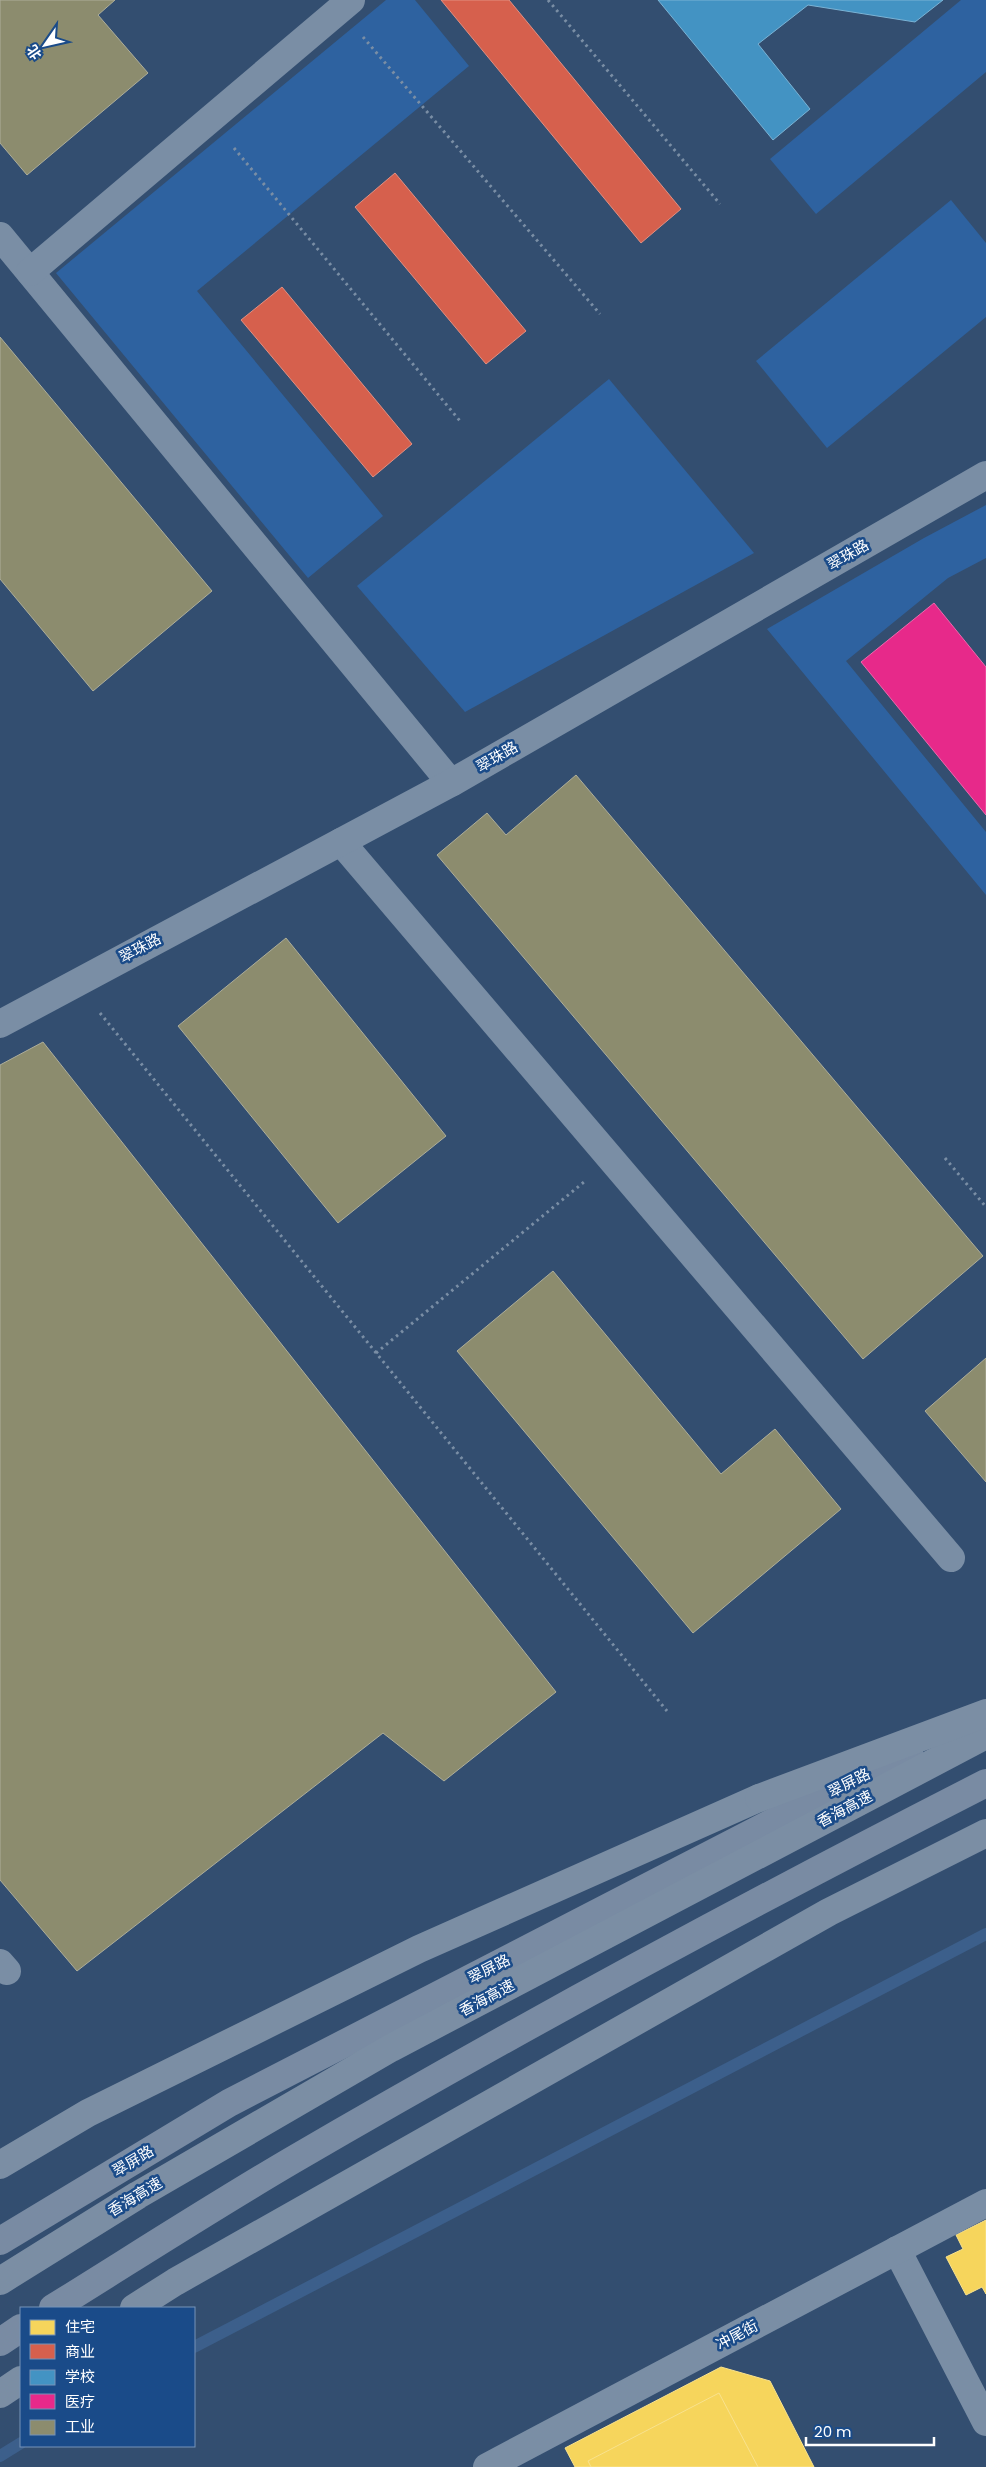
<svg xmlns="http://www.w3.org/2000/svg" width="986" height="2467" font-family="Poppins,'Noto Sans SC',sans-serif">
<rect width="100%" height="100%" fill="#334e70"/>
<g fill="#2e62a0">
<path d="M386,0H415L469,66L197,291L383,516L308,578L56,273Z"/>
<path d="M961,0H986V72L816,214L770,159Z"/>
<path d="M951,200L986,243V317L827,448L756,361Z"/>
<path d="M609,379L754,553L465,712L357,586Z"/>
<path d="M986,505V558L948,578L846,661L986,832V895L767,629L924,538Z"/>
</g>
<g fill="#f6d55c" stroke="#f9e28d">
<path d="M986,2220V2294L982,2287L966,2295L946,2257L963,2249L956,2235Z"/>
<path d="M721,2367L770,2381L814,2467H575L565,2448Z"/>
<path d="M719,2393L758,2467H591L588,2461Z"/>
</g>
<g fill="#d6604d" stroke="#e29082">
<path d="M441,0H509L681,209L641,243Z"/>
<path d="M395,173L526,331L486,364L355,207Z"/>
<path d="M282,287L412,444L373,477L241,320Z"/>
</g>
<path fill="#4393c3" stroke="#7bb3d5" d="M658,0H943L915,22L808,5L758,44L810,109L773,140Z"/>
<path fill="#e7298a" stroke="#ee69ad" d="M934,603L986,667V815L861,662Z"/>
<g fill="#8c8c6e" stroke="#aeae9a">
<path d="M0,0H115L98,15L148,73L27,175L0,143Z"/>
<path d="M0,337L212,591L93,691L0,579Z"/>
<path d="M576,775L983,1256L863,1359L437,855L487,813L506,835Z"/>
<path d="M286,938L446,1136L338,1223L178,1026Z"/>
<path d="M43,1042L556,1692L444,1781L383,1733L77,1971L0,1880V1065Z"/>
<path d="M553,1271L721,1474L775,1429L841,1509L693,1633L457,1351Z"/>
<path d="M986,1358V1482L925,1411Z"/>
</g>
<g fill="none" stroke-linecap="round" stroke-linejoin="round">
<g stroke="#3c5f8b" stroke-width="12">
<path d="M194,2347L986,1934"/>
<path d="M0,2456L21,2443"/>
</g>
<g stroke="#7a8ea5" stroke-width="3" stroke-dasharray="2.5 4" stroke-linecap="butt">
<path d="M548,0L720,204"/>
<path d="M363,37L600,314"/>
<path d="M234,148L460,421"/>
<path d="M100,1013L667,1711"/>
<path d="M945,1158L986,1207"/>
<path d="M376,1353L584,1182"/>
</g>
<g stroke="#7a8ea5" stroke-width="28">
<path d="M0,236L451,783"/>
<path d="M30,272L351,0"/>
<path d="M341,842L951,1558"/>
<path d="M0,1024L451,783L986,475"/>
<path d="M0,1963L7,1971"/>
<path d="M897,2250L986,2422"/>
<path d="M487,2467L986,2203"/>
</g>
<g stroke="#798ba3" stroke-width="28">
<path d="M0,2241L229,2103L909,1752"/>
<path d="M53,2308C132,2259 211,2208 291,2161C519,2028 751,1903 986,1783"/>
<path d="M0,2342L21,2328"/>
</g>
<g stroke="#7b8ea4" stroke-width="28">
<path d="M0,2165L88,2113L419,1949L759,1798"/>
<path d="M0,2281L138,2195L391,2048L986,1735"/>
<path d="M134,2308L175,2282L829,1912L986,1833"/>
<path d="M0,2394L21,2380"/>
</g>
<path stroke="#7b8ea4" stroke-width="28" d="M759,1798L986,1713"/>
</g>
<g text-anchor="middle" stroke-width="5" stroke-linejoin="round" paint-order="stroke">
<g font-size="15" fill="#fff" stroke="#1a4b89">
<text transform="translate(848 555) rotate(-30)" y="5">翠珠路</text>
<text transform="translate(497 757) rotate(-30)" y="5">翠珠路</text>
<text transform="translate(140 948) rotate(-28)" y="5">翠珠路</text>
<text transform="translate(849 1783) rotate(-27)" y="5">翠屏路</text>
<text transform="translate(845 1809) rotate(-28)" y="5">香海高速</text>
<text transform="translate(489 1969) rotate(-27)" y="5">翠屏路</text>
<text transform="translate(487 1998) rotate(-28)" y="5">香海高速</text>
<text transform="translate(133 2161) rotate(-31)" y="5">翠屏路</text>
<text transform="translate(135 2197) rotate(-31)" y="5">香海高速</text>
<text transform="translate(737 2335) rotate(-28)" y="5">冲尾街</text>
</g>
</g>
<rect x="20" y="2307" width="175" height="140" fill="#1a4b89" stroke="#7693b8"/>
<rect x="30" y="2320" width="25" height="15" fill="#f6d55c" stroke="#7693b8"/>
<text x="65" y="2332" font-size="15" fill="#ffffff">住宅</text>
<rect x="30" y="2344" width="25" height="15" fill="#d6604d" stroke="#7693b8"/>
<text x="65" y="2357" font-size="15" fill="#ffffff">商业</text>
<rect x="30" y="2370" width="25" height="15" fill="#4393c3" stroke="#7693b8"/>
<text x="65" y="2382" font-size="15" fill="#ffffff">学校</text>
<rect x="30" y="2394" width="25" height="15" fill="#e7298a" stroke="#7693b8"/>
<text x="65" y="2407" font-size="15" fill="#ffffff">医疗</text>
<rect x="30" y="2420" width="25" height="15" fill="#8c8c6e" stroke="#7693b8"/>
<text x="65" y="2432" font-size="15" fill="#ffffff">工业</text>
<g transform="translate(45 45) rotate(236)" stroke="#1a4b89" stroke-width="4" paint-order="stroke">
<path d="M0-4L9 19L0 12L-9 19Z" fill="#ffffff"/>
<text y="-8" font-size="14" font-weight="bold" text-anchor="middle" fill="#ffffff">北</text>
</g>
<path d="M806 2437v8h128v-8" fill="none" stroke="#ffffff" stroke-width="2.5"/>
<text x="814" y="2437" font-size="15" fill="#ffffff" stroke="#1a4b89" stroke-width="4" paint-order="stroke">20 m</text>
</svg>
